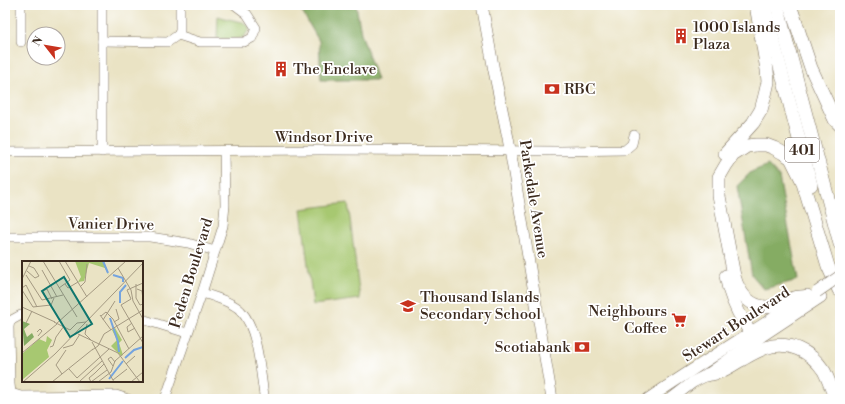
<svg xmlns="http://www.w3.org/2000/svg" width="845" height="404" font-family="'Libre Bodoni',serif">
<rect width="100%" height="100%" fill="#fff"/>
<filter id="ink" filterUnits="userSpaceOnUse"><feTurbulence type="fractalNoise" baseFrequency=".025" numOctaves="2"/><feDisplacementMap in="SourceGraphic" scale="8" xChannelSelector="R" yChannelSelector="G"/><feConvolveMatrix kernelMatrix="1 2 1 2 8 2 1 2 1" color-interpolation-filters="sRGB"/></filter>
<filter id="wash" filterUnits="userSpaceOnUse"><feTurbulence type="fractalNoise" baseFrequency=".012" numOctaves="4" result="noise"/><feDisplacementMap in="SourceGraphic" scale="16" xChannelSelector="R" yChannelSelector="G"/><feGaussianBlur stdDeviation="0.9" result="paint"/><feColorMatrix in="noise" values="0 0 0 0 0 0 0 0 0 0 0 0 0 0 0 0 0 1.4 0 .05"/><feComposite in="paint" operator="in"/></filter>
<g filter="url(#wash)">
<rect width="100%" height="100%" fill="#eae3c4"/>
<g fill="#a7c871" stroke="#717948">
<path d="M218,16L228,19L243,22L250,28L244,37L238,39H217Z"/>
<path d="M348,203L360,299L313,305L301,209Z"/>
</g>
<g fill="#85ac63" stroke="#606b40">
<path d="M298,5H356L361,33L377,80H321L319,41Z"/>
<path d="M768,165L779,177L798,280L764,289L752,275L737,186L751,172Z"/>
</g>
</g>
<g filter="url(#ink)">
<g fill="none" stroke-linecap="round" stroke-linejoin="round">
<g stroke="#786b58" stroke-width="10">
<g id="minor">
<path d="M21,5V42"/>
<path d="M178,35L200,42H244L252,38L256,28L247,14L235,5"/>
<path d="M102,41L168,42L178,35L180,31V5"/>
<path d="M5,152L319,150L559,151L625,150L632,144L634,135"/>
<path d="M102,152V5"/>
<path d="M5,237H150L188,243L215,251"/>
<path d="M202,293C213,296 234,303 241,311C258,329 260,370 264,395L263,399"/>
<path d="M23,315H21L10,321L9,327L10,384L11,393L21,396L116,395L128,399"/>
<path d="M142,319L187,333"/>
<path d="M165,399L202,293L223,226L225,205L224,151"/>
</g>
</g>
<g stroke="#786b58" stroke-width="12">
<g id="major">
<path d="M482,5L494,71L508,138L552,399"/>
<path d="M648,399C700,364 752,332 804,298"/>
<path d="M671,399L693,382L707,375L756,340L821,297"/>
</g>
</g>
<g stroke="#786b58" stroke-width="14">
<g id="highway">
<path d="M777,5L840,244"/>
<path d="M790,5L811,68L835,120L840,125"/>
<path d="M765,9L811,185"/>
<path d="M725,154L753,123L761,110L765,95L768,82L767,70L756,5"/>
<path d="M726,276C729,293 736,309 745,324C748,329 753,334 756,340"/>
<path d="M807,296C802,297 798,297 794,298C787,301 781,304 774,306C752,311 739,294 734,276L719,196V177L726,165L733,155L747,146L756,145H766L774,148L783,153L791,158L802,180L828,266L839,290"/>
<path d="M707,375C710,374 715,374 719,372C727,369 735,363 743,359C750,355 757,351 765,348C788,340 811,351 824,371C828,378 832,391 836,399"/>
</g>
</g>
<use href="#minor" stroke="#fff" stroke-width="9"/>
<use href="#major" stroke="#fff" stroke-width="11"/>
<use href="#highway" stroke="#fff" stroke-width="13"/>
<g stroke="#786b58" stroke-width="12" stroke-linecap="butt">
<path id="major-bridge" d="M817,292L840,276"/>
</g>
<use href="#major-bridge" stroke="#fff" stroke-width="11"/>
</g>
</g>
<defs>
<g id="building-bare" transform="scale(1.2)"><path d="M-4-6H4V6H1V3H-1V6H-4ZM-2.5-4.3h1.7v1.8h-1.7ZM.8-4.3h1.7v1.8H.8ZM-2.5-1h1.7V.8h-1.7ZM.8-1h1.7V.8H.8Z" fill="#c8321e" stroke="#fff" stroke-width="2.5" paint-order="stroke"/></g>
<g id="bank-bare" transform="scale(1.2)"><path d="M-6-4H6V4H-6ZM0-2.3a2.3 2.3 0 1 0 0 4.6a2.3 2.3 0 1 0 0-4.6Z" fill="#c8321e" stroke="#fff" stroke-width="2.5" paint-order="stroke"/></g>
<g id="school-bare" transform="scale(1.2)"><path d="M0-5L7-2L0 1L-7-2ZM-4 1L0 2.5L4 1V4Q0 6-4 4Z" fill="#c8321e" stroke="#fff" stroke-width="2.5" paint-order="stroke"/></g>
<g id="supermarket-bare" transform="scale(1.2)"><path d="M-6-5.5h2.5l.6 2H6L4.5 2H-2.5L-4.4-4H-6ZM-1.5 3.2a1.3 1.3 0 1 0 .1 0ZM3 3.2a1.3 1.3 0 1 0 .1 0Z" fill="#c8321e" stroke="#fff" stroke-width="2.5" paint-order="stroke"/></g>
</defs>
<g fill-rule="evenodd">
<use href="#building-bare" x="681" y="36"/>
<use href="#building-bare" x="281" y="69"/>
<use href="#bank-bare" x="552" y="89"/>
<use href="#school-bare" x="408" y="306"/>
<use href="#supermarket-bare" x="679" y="320"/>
<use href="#bank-bare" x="582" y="347"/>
</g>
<g text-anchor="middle" stroke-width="3.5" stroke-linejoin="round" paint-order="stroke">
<rect fill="#fff" stroke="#766a62" stroke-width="1" x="785" y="138" width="34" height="24" rx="3"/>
<g font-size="14" font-weight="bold" fill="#3b2a1e">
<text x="802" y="155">401</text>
</g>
<g font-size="15" fill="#3b2a1e" stroke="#fff" text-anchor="start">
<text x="693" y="32">1000 Islands<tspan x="693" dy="17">Plaza</tspan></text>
<text x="293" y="74">The Enclave</text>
<text x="564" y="94">RBC</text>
<text x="420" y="302">Thousand Islands<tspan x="420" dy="17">Secondary School</tspan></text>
<text x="667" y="316" text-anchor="end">Neighbours<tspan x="667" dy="17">Coffee</tspan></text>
<text x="570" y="352" text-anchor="end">Scotiabank</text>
</g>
<g font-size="15" fill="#3b2a1e" stroke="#fff">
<text x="324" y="142">Windsor Drive</text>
<text transform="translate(534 199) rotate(81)" y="5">Parkedale Avenue</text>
<text transform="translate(111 224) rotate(1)" y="5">Vanier Drive</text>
<text transform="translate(191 273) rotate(-73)" y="5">Peden Boulevard</text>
<text transform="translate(736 324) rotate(-33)" y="5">Stewart Boulevard</text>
</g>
</g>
<g transform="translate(22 261)">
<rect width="121" height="121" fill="#eae3c4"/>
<path d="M53,0H82L87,15L83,7L67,2L62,20L56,21L59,16ZM93,67L100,79L97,82L101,94L99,95L89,85L95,79L90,69ZM25,75L30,79L25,89L27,96L0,119V93L17,78L24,81Z" fill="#a7c871"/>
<path d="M0,60L8,63L2,68L5,76L10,72L12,76L2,85Z" fill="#85ac63"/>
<path fill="none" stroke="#75a4df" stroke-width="2" d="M81,0L86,12M91,14L101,17V21M98,42V31L104,24M88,57L96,81L97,91M103,97L112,89L121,86M87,118L101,100"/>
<path fill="none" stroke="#a49982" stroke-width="1" d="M21,0L55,56M37,0L48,19L37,27M43,0L65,36M96,7L109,29L111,40L121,58M20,9L35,36M5,10L13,17L17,15L12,7L7,5M4,14L20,39L41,34M0,18L9,0M121,22L105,29L109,38L99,44L121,82M43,23L46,27L56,21M114,23V37L118,44L121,43M58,26L63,21L65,3M0,27L4,24L15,46M115,28L120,30L121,39M0,29L11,46M25,39L21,30L25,28L30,38M0,46L33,61M11,46L29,44L32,37M78,54L89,69M79,55L84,51L91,58L107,88M81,59L93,40M32,61L48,69M92,61L97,58L94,48M4,62L10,50M110,62L105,66L106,71L113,67M34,63L104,0M65,63L63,73L69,79M48,69L55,62L64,61M15,71L18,68L20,70L16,75M56,73L96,92L118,121M34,76L42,65M70,81L92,121M28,86L31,85L34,76M41,87L51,84L58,73M70,89L76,85L82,73L121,49M0,92L35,63M104,103L113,95M91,105L86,98L89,96L93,101M47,108L55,117M73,112L82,103M40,113L34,104L44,89M55,117L87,88M91,119L105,108M58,120L80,100M1,121L33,93L121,2M30,121L71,88M69,121L85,109M69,121L67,117L73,112M76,121L89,111L93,100L121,75M109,121L121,111"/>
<path fill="#0f766e" fill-opacity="0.15" stroke="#0f766e" stroke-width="2" d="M42,16L70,63L48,76L20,30Z"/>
<rect width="121" height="121" fill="none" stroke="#3b2a1e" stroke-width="2"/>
</g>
<rect width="845" height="404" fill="none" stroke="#fff" stroke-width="20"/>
<g transform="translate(46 46) rotate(301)"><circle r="19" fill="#ffffff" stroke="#b1aaa5"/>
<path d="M0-3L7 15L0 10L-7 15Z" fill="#c8321e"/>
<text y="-6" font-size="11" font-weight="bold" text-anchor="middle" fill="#3b2a1e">N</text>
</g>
</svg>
